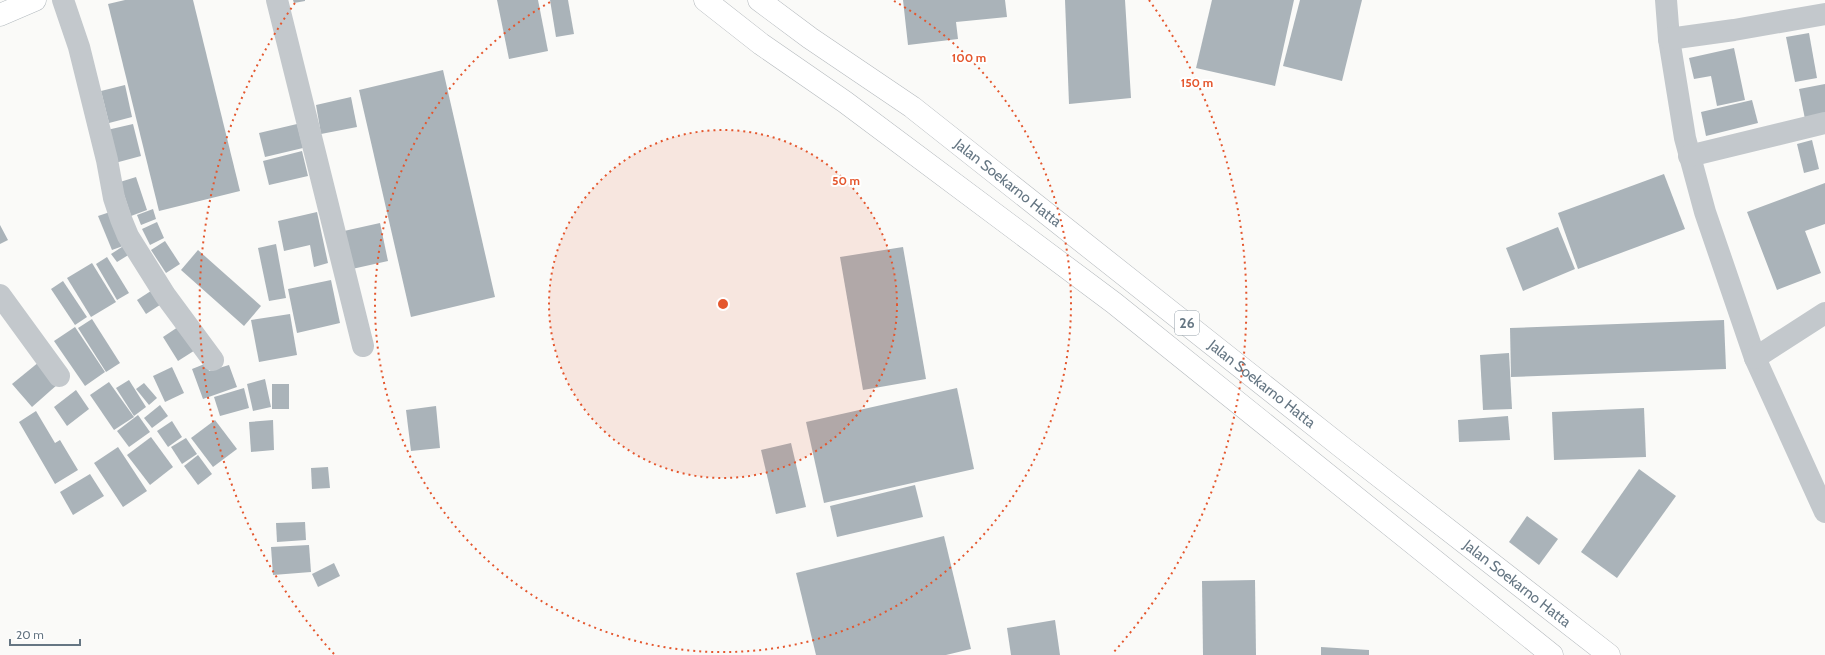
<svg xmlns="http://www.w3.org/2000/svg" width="1825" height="655" font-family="Cabin,sans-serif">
<rect width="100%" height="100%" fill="#fafaf8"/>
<g fill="#aab3b9">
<path d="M125,0H193L240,191L159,211L108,4Z"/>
<path d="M293,0H305V1L294,3Z"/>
<path d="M497,0H538L548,51L509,59Z"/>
<path d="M550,0H568L574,34L556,37Z"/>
<path d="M903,0H1005L1007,17L956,22L958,39L908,45Z"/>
<path d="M1065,0H1125L1131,98L1069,104Z"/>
<path d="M1212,0H1294L1275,86L1196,68Z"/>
<path d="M1300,0H1362L1342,81L1283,66Z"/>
<path d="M1809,33L1817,78L1795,82L1786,37Z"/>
<path d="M1734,48L1745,100L1717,106L1711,76L1694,79L1689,58Z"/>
<path d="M443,70L495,297L411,317L359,90Z"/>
<path d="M1825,84V120L1806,124L1799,89Z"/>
<path d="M125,85L132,117L109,123L101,91Z"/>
<path d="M351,97L357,127L321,134L316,105Z"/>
<path d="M1752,100L1758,123L1706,136L1701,112Z"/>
<path d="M133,124L141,156L115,163L107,130Z"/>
<path d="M297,124L303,148L265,157L259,133Z"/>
<path d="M1812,140L1819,169L1804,173L1797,144Z"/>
<path d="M302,151L308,176L269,185L263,161Z"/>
<path d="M1664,174L1685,229L1578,269L1558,213Z"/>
<path d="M136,177L147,210L131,216L120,182Z"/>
<path d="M1825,183V224L1805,231L1821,273L1777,290L1747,212Z"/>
<path d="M153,209L156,219L141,225L137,215Z"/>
<path d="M110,212L123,246L112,250L98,216Z"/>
<path d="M317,212L328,263L314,267L310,245L284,251L278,221Z"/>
<path d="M157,222L164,238L150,245L142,229Z"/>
<path d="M380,223L388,261L352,269L344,231Z"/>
<path d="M0,225L8,240L0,244Z"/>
<path d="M1558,227L1575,269L1523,291L1506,248Z"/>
<path d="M165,241L180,264L166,273L151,250Z"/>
<path d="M276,244L286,298L269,301L258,248Z"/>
<path d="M125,245L130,254L117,262L111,254Z"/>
<path d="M903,247L926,379L863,390L840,257Z"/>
<path d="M198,250L261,306L244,326L181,270Z"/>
<path d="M107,257L129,293L117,300L96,264Z"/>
<path d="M92,263L116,302L91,317L67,278Z"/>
<path d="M331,280L340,323L297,333L288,289Z"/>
<path d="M63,281L87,317L75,325L51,289Z"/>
<path d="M157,287L166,301L146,314L137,300Z"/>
<path d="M290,314L297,355L259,362L251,320Z"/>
<path d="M92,319L120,363L106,372L78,328Z"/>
<path d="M1724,320L1726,369L1511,377L1510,328Z"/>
<path d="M184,323L200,347L178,361L163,337Z"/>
<path d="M75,327L105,372L85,386L54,341Z"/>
<path d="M1509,353L1512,409L1483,410L1480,355Z"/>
<path d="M39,362L58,384L32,407L12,384Z"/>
<path d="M207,363L209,371L229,365L237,387L203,399L192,369Z"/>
<path d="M172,367L184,393L165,402L153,376Z"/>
<path d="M265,379L271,407L253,411L247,384Z"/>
<path d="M129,380L146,407L134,416L116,388Z"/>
<path d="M109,382L134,417L114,430L90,395Z"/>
<path d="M144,383L157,398L149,405L136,389Z"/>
<rect x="272" y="384" width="17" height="25"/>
<path d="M244,388L249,408L220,416L214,397Z"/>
<path d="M957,388L974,469L824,503L806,422Z"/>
<path d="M76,390L89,409L67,426L54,407Z"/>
<path d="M160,405L168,416L152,428L144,418Z"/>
<path d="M436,406L440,448L411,451L406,410Z"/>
<path d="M1644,408L1646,457L1554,460L1552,412Z"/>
<path d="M36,411L55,443L60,440L78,470L55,484L19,422Z"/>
<path d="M138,415L150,432L129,447L117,431Z"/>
<path d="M1508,416L1510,440L1459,442L1458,420Z"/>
<path d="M215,420L237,449L213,467L191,438Z"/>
<path d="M273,420L274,450L251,452L249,422Z"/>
<path d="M172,421L182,437L168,447L157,431Z"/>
<path d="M151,437L173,467L150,485L127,455Z"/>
<path d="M186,438L197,454L182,464L171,447Z"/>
<path d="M791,443L806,507L776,514L761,450Z"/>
<path d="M118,447L147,491L123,507L94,463Z"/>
<path d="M198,455L212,474L198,485L184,466Z"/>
<path d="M328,467L330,488L312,489L311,468Z"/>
<path d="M1639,469L1676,496L1617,578L1581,552Z"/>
<path d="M90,474L104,496L73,515L60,492Z"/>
<path d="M915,485L923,517L837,537L830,506Z"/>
<path d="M1527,516L1558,539L1539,565L1509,542Z"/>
<path d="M305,522L306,540L277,542L276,523Z"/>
<path d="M944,536L971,649L946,655H816L796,573Z"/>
<path d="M309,545L311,572L273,575L271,547Z"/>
<path d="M334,563L340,576L318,587L312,574Z"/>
<path d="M1255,580L1256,655H1203L1202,581Z"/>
<path d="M1055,620L1060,655H1011L1007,628Z"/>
<path d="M1321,647L1369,650V655H1321Z"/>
</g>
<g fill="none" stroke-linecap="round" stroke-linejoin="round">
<g stroke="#b3babf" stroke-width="23">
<path id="secondary" d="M0,15L35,0"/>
</g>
<g stroke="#b4b9bd" stroke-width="23">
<g id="highway">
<path d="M705,0L761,44L845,102L1114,303L1552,655"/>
<path id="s1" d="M759,0L810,38L912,107L1343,448L1609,655"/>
</g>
</g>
<g stroke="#c3c8cc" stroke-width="22">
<path d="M63,0L79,47L107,160L114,198L121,219L128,236L165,295L213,360"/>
<path d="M277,0L363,346"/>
<path d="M1666,0L1669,39L1685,138L1705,212L1755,358L1825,512"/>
<path d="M1669,39L1734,30L1825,14"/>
<path d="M1689,156L1825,123"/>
<path d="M0,295L59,376"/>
<path d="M1755,358L1825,313"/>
</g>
<use href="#secondary" stroke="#fff" stroke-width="22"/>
<use href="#highway" stroke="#fff" stroke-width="22"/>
</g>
<circle cx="723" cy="304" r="174" fill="#e4572e" fill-opacity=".12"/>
<g fill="none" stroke="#e4572e" stroke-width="2" stroke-dasharray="2 4">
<circle cx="723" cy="304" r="174"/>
<path d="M894 1A348 348 0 1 1 552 1"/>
<path d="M334 654A523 523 0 0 1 297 0M1149 0A523 523 0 0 1 1112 654"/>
</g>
<g text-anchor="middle" stroke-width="4" stroke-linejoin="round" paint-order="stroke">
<rect fill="#fff" stroke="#939fa8" stroke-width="1" x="1175" y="311" width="24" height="24" rx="3"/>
<g font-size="14" font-weight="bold" fill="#657683">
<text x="1187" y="328">26</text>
</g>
<g font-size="15" fill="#657683" stroke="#fff">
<text dy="5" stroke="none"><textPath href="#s1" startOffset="309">Jalan Soekarno Hatta</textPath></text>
<text dy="5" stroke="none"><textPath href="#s1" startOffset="633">Jalan Soekarno Hatta</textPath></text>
<text dy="5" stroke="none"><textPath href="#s1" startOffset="957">Jalan Soekarno Hatta</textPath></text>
</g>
</g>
<circle cx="723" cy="304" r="6" fill="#e4572e" stroke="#fff" stroke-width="2"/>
<g font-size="12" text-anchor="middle" font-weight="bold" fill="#e4572e" stroke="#fff" stroke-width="4" stroke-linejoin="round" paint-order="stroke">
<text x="969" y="62">100 m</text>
<text x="1197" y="87">150 m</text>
<text x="846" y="185">50 m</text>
</g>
<path d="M10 639v6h70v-6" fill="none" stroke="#657683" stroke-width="2"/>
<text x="16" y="639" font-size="12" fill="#657683" stroke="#ffffff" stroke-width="3" paint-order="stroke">20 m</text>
</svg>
